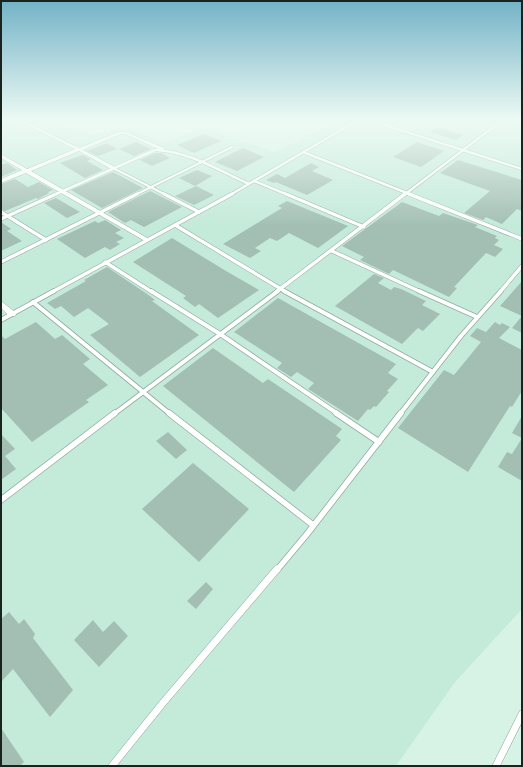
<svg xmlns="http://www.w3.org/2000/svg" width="523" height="767" font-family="'Noto Sans',sans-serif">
<rect width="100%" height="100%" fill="#d6f3e6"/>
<path fill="#c4eada" d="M1,119H42L91,135L126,128L164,143L202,128L275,152L341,119H522V609L455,682L396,766H1Z"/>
<g fill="#a3bfb3">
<path d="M437,127L463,135L456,140L430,132Z"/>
<path d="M204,134L221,141L194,153L177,145Z"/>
<path d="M136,142L151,149L134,156L119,149Z"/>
<path d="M417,142L444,151L421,167L393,157Z"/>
<path d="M107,143L117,149L98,156L87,151Z"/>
<path d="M243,148L264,157L237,171L215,162Z"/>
<path d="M155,153H161L170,158L152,166L140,160Z"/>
<path d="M82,155L91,159L87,161L103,170L85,178L60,163Z"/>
<path d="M458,160L522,180V211L517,209L502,224L486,217L483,220L464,213L490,191L440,173Z"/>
<path d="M7,163L17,170L1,177V165Z"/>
<path d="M311,163L319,167L312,171L333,180L307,195L276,182L274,183L266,180L277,174L285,178Z"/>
<path d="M197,170L212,176L195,186L179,178Z"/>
<path d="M113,172L143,188L102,208L71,190Z"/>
<path d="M15,179L28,187L39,182L53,190L48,192L49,193L38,199L36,198L5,211L1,209V184Z"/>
<path d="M196,186L214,195L194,205L175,196Z"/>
<path d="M150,191L182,207L144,227L131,220L125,223L108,212Z"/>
<path d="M56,198L80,212L67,218L44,203Z"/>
<path d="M287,201L348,226L318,248L289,233L277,241L270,238L255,248L261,251L250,258L223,244L282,208L278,206Z"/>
<path d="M402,202L439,216L443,213L478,225L475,227L497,236L495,238L499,240L494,245L503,249L495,257L486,253L454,287L457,288L449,297L393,270L389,274L360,260L364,257L342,246Z"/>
<path d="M105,220L121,230L115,233L124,238L116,242L120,244L110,250L105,247L85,258L57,239L95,221L98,223Z"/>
<path d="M1,222L11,229L7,231L22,241L1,251Z"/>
<path d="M172,238L226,271L259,290L218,318L199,304L195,307L183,298L186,296L133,262Z"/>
<path d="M107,267L150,296L155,300L152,301L199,335L140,377L90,335L109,324L88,308L74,317L61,306L55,309L47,303L86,281L84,280Z"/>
<path d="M374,274L384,278L378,283L391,290L394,287L401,289L426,301L422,305L440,314L423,331L418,328L402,344L335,306Z"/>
<path d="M522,281V333L512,328L522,316L500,306Z"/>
<path d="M278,298L396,364L388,373L398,379L387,391L389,392L376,407L374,406L370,410L368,409L358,421L308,389L314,383L297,372L291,377L277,368L282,363L234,332Z"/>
<path d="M36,322L55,339L62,335L90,359L83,364L108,385L86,400L89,402L32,442L1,408V335L5,339Z"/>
<path d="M495,322L500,325L502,323L510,327L499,338L522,350V391L512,407L510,406L468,472L398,428L444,370L454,375L481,342L470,336L477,328L486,332Z"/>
<path d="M213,348L263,383L268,379L342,429L336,436L341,440L294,492L163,386Z"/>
<path d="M522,416V481L498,467L507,452L512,454L522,438L512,433Z"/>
<path d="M168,432L187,450L176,459L156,441Z"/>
<path d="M1,434L15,449L5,456L16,469L1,480Z"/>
<path d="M193,463L249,509L199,562L142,509Z"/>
<path d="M206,582L213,589L196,609L187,601Z"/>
<path d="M9,612L19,624L24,619L35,634L33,638L73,690L50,717L13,669L1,682V619Z"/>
<path d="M93,620L103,632L114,621L128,636L99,667L74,640Z"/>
<path d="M1,728L24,762L20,766H1Z"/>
</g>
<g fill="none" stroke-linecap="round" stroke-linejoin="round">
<g stroke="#90aca0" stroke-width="3.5">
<g id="lane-far4">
<path d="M366,119L522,169"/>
<path d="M520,119H522"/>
<path d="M303,152L412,195"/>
<path d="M113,168L166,195"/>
<path d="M254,181L288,195"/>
<path d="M54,195L155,150C188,151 220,171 249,184"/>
<path d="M135,195L232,147"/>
<path d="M230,195L360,119"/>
<path d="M404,195L504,119"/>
</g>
</g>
<g stroke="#90aca0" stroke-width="4.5">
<g id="lane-far3">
<path d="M164,194L199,212"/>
<path d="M286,194L364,227"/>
<path d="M409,194L522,239"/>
<path d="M1,212L46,240"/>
<path d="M1,219L56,194"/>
<path d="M175,225L286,292"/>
<path d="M332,251L421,292"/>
<path d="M1,262L137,194"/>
<path d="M105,262L152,292"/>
<path d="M52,292L232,194"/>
<path d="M276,292L405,194"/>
<path d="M500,292L522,266"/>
</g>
</g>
<g stroke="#90aca0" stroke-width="5.5">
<g id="lane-far2">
<path d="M151,291L220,334L338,414"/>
<path d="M284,291L433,372"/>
<path d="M419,291L477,317"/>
<path d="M33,302L170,414"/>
<path d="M1,320L54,291"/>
<path d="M114,414L278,291"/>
<path d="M400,414L461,336L501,291"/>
</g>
</g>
<g stroke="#90aca0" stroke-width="7">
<g id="lane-far1">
<path d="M169,413L313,525"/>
<path d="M336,413L379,442"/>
<path d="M1,500L115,413"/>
<path d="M277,570L307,534L401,413"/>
</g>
</g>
<g stroke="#90aca0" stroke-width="8">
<g id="lane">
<path d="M112,766L162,704L277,569"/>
<path d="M496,766L522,714"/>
</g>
</g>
<g stroke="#90aca0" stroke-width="1">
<g id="street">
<path d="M15,119H20L79,148L118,132H126L164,148V150H160L125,134H121L83,150L115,167V169H111L79,151L31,171L149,239V241H145L26,173L1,183V179L22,170L1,158V154L27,169L75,149Z"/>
<path d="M1,301L15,312L16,314L15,316H9L1,308Z"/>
</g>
</g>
<use href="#lane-far4" stroke="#fff" stroke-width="2.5"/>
<use href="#lane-far3" stroke="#fff" stroke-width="3.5"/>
<use href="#lane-far2" stroke="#fff" stroke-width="4"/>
<use href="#lane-far1" stroke="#fff" stroke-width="5.5"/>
<use href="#lane" stroke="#fff" stroke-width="7"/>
<use href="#street" fill="#fff" fill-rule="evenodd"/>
</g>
<linearGradient id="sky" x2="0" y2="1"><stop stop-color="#72b2c6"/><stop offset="0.53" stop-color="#edfaf4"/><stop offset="1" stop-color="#edfaf4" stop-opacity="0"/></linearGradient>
<rect width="523" height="226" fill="url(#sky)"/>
<rect width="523" height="767" fill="none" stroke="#19241f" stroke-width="4"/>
</svg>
